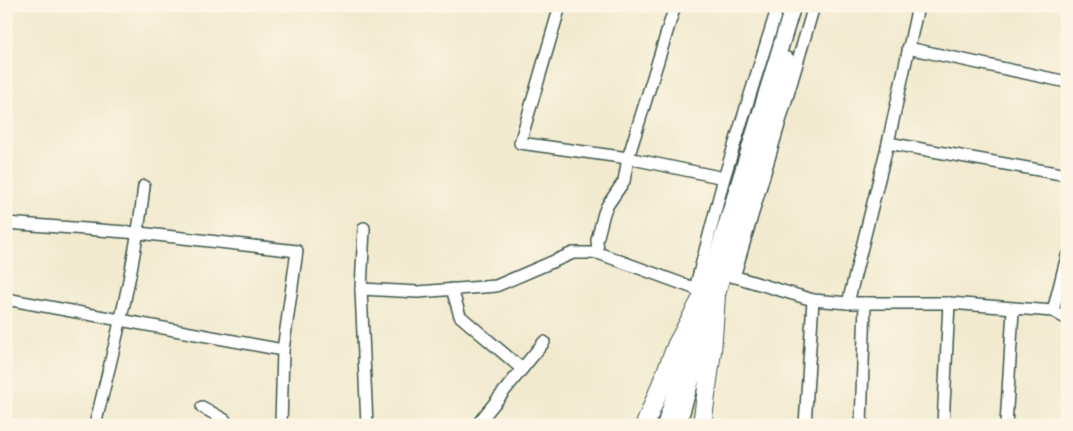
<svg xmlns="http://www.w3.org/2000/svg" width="1073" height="431" font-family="'Indie Flower',sans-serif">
<rect width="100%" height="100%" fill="#fcf5e5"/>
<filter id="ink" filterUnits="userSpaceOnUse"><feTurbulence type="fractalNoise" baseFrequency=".02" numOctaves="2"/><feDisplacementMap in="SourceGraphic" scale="10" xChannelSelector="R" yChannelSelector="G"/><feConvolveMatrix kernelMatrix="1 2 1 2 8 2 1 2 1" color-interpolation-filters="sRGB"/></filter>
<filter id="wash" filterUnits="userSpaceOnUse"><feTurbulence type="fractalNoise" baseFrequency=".0096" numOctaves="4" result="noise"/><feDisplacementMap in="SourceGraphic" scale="20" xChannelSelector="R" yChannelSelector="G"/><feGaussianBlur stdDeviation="1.12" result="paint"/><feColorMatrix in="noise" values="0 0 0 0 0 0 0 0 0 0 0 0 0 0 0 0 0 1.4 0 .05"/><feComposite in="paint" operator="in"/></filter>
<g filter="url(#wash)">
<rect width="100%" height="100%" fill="#f1eacf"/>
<path fill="#c3d578" stroke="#718956" d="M709,351L695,425H686Z"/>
</g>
<g filter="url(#ink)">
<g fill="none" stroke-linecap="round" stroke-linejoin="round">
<g stroke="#3e574b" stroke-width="14">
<g id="minor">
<path d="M560,6L520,143L628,158L675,6"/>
<path d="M908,48L1067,82"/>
<path d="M888,143L1067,175"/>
<path d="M6,223L139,233L297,251L283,350L281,425"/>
<path d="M364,228L361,289L367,425"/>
<path d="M598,253L597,240L604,213L607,206L624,181L628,158L724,178"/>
<path d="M716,271L813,300L848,303H949L1053,311L1067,319"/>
<path d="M734,277L814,6"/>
<path d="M361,289L418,292L496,286L573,253H598L710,294"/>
<path d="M452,289L460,316L522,369L477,425"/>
<path d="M695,289L724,178L778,6"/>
<path d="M6,299L283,350"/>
<path d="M848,303L888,143L918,6"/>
<path d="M1053,311L1067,256"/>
<path d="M522,369L544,342"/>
<path d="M202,407L225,420L228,425"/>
<path d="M95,425C115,345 135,267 144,186"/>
<path d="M805,425L813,300"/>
<path d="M861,425L865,303"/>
<path d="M943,425L949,303"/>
<path d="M1006,425L1013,310"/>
</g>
</g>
<g stroke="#3e574b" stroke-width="18">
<g id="major">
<path d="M665,425L793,6"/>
<path d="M678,425L787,60"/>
</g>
</g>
<g stroke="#3e574b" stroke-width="20">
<g id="highway">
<path d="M645,425L677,344L705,292"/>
<path d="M702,425L712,351L716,296"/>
</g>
</g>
<use href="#minor" stroke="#fff" stroke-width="11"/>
<use href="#major" stroke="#fff" stroke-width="15"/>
<use href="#highway" stroke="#fff" stroke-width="18"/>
</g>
</g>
<rect width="1073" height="431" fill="none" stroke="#fcf5e5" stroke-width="25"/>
</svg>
